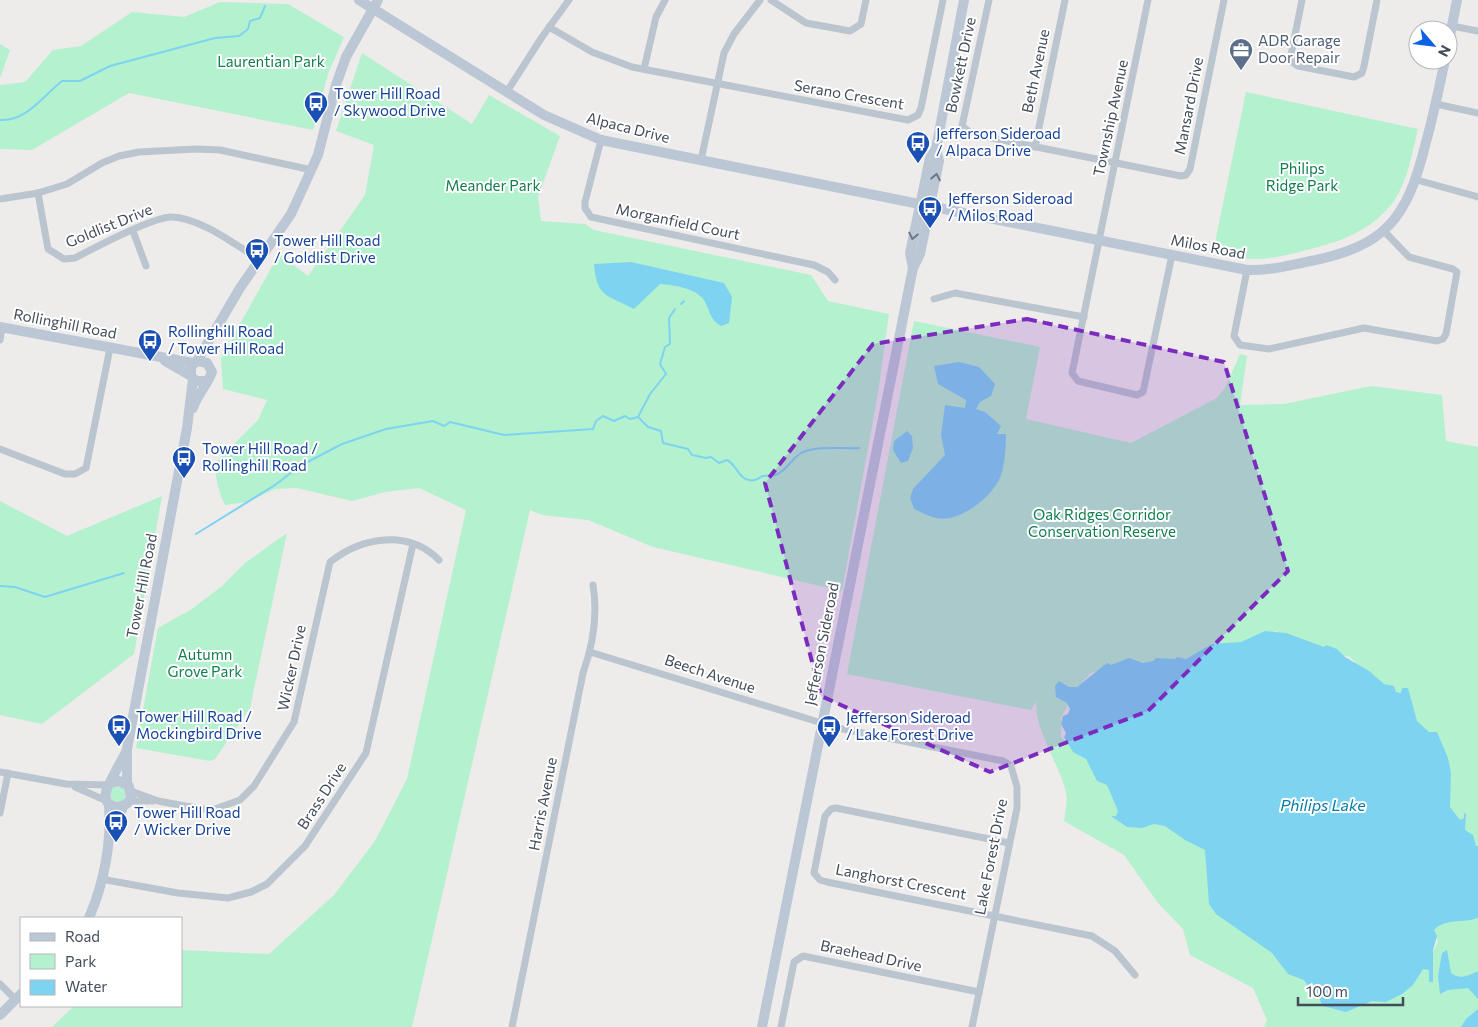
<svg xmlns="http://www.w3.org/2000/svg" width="1478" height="1027" font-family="Commissioner,sans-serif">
<rect width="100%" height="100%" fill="#eeebeb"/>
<g fill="#b4f1cf">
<path d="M220,2L288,4L344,37L328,74L313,130L129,93L32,150L0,149V85L25,82L53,50L81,46L132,12L184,17Z"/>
<path d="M0,44L10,50L0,78Z"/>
<path d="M362,53L472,124L489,95L560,136L538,197L541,221L585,224L594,230L811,275L828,301L889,314L878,393L842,591L653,547L588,520L542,515L530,510L412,1027H52L74,1006H181V950L269,954L334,895L375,841L407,779L466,510L419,488L385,492L352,501L297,488L275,489L247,502L225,505C219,493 215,477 215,463L258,420L267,400L223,389L221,358L279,254L308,276L365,195L374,145L336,131Z"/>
<path d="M1246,92L1418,129C1412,153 1408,180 1394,201C1371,232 1339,242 1303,251C1287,255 1271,259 1254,259C1240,258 1226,255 1213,252Z"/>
<path d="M914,321L1040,347L1026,419L1131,443L1217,398L1225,388L1240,354L1247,356L1240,405L1284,404L1371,386L1442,395L1446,441L1478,447V865L1388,696L1350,657L1307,647L1276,631L1256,641L1172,662L1128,663L1091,673L1077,687L1061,718V737L1081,756L1101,767L1399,988C1419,972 1428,965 1438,941L1431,928L1435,924L1478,910V1027H1264L1267,1020L1253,988L1190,955L1183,929L1158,903L1124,855L1064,821C1065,813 1068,801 1066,793C1062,769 1031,724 1037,700L1031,710L847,674Z"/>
<path d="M162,496L134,654L42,724L0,715V501L67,536Z"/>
<path d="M287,533L250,708L215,759L210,761L136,748L158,628L192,609L222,586L245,563Z"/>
<circle cx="118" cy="794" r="8"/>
</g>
<g fill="#7ed3f1">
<path d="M631,262L724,283L732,297L729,323L721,326C710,320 710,311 704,300C696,288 673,285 660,284L634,309C606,294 597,298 594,264Z"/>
<path d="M959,362L979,367L995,384L991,396L980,402L976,409L985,412L1001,426L997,434H1006C1006,447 1005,468 999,480C989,499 959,523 936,518C928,516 921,512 914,509L910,498L913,489L945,455L941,435L945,405L965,408L966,400L938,384L934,366Z"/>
<path d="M907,431L912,436L913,448L908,461L901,463L893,450L894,441Z"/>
<path d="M1265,631L1286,633L1324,647L1326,645L1337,649L1345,657L1369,671L1384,684L1394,686L1396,692L1401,693L1402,688H1408L1417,721L1429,732H1437L1448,758L1451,773L1450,807L1460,820L1464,818V813L1466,814L1465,830L1473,835L1476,846H1478V917C1470,924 1445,917 1434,930L1437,936L1433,950V982H1429V970L1423,969L1413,985L1402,994L1386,1002L1372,1001L1346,1012L1323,1006L1318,996L1313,994L1304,980L1288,974L1272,953L1216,914L1209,904L1205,850L1185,840L1165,826L1154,824L1142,828L1127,827L1111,816H1116L1118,811L1107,785L1097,781L1086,759L1073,752L1064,737L1066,733L1061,724L1063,716L1068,714L1070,709L1067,703L1056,697L1055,686L1059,681L1069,687H1077L1107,663L1111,665L1129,658L1143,663L1153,661L1156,658L1175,659L1177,657L1186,659L1212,644L1241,642Z"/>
<path d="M1447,950L1451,973C1461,980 1467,976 1478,971V999L1468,988L1448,990L1440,994L1438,976L1442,953Z"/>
<path d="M1478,1009V1027H1461L1466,1019Z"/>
</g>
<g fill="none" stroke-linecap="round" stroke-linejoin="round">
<g stroke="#7ed3f1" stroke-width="2">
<path d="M0,120C26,122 43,96 62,81H80L110,66L215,38L239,36L248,29L250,21L260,18L265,6"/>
<path d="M681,304L684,301"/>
<path d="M638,417L648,427L661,431L663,443L688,449L692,455L706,458L711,457L719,463L727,460C737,465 738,478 749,480C756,482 758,478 763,476C767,475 771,476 775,475C786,472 791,459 801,453C817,445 842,449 859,448"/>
<path d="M638,417L650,394L666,374L660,364L665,347L670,344L669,318L675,309"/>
<path d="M196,534L275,485L300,466L342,444L386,429L433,421L444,426L450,422L504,435L593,429L596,421L603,416L614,421L625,416L630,419L638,417"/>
<path d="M0,586L15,587L45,597L124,573"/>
</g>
<g stroke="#bbc5cf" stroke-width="7">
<path d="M771,0L806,23L850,31L861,24L866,0"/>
<path d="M989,0L962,126L972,134L1181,176L1186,175L1190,169L1224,0"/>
<path d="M1148,0L1072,373L1078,381L1137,395L1143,392L1172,255"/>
<path d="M1302,0L1291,55L1292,62L1298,66L1354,77L1362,73L1364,66L1377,0"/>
<path d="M1452,26L1478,31"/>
<path d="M549,27L592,52L632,67L908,120L918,115L921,108L943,0"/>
<path d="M644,69L656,17L665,0"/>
<path d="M506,93L542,37L569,0"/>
<path d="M1436,104L1478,113"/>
<path d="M601,140L585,202V208L591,217L814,265L828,272L835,280"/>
<path d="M1035,147L1065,0"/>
<path d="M701,160L724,53L734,34L760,0"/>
<path d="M1417,180L1478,197"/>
<path d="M38,193L48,249L64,259L75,258C96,247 148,219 170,217C198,216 237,246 260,260"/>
<path d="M0,199L38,193L67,184L102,163L119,156L139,152L196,149L220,150L312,170"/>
<path d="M133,231L146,266"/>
<path d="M1247,270L1234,336L1240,345L1269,349L1364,328L1437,341L1443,339L1446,334L1457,272L1453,269L1409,257L1384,231"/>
<path d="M934,299L955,293L1084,317"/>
<path d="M0,340L2,327"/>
<path d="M0,449L65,474H75L86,468L110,348"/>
<path d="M590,652L838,728L1003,761L1011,766L1017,787V808L972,1027"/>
<path d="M0,772L66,784L109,785"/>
<path d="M75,787L107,801"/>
<path d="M131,791L158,801L202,809H215L240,800L254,786L294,722L330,562C362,537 408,529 439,560"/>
<path d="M130,801H153"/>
<path d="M0,813L8,773"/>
<path d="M1009,843L836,808L831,809L825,816L814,873L820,880L827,882L1092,936L1115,951L1135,975"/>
<path d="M101,879L178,893L228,898L251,892L267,884L305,846L366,753L413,544"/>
<path d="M0,984L16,1000"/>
<path d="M512,1027L583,673C593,645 598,615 593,585"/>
<path d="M781,1027L794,962L803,956L979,992"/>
</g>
<g stroke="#bcc7d6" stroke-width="10">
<path d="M359,0L544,115L601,140L1247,270C1269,271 1290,265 1311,261C1386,246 1407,218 1425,146C1433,117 1439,89 1445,60"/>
<path d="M1448,46L1457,0"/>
<path d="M913,268L910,253L930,158L936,149L964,0"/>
<path d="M0,327L193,363"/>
<path d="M165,361L191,376"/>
<path d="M197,361L240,288L291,214L318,155L336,85L346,57L378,0"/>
<path d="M193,408C197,395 208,384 212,372L207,363L197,361L191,366V376L196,381H206"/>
<path d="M111,783L119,781L129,786L131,798C125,812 102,809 106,792C107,786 122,760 126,752"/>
<path d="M127,784V749L187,428L193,379"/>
<path d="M112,832L123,807"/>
<path d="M89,918C104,883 112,842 109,804"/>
<path d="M0,1015L21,994"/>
<path d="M762,1027L913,268L920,254L939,161L936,149"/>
</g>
</g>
<defs><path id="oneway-chevron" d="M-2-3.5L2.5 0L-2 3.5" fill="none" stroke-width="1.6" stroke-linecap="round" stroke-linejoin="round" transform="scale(1.25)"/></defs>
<g stroke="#6d7885">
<use href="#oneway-chevron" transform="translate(936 177) rotate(-79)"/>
<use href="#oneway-chevron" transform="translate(913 236) rotate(102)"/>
</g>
<path fill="#7b2cbf" fill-opacity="0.2" stroke="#7b2cbf" stroke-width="4" stroke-dasharray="10 6" stroke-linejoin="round" d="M1027,319L1224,362L1288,571L1148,711L990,772L821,696L765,483L873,344Z"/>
<defs>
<g id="office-pin" transform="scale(1.25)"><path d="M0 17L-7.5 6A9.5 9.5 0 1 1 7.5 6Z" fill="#5c6f8a" stroke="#fff"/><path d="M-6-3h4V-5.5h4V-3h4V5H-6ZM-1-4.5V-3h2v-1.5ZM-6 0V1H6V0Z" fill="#fff"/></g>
<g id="bus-pin" transform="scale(1.25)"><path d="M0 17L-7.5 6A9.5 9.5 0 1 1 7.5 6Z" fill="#1a4fb4" stroke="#fff"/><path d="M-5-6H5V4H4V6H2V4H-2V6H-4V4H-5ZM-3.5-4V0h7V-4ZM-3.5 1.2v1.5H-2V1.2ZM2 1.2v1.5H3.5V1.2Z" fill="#fff"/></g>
</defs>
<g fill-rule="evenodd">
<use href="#office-pin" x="1241" y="50"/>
<use href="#bus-pin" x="316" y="103"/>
<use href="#bus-pin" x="918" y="143"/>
<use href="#bus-pin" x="930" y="208"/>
<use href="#bus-pin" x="257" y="250"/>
<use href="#bus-pin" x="150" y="341"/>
<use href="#bus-pin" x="184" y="458"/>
<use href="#bus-pin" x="119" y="726"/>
<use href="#bus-pin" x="829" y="727"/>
<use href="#bus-pin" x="116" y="822"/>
</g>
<g text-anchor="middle" stroke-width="4" stroke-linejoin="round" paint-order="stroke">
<g font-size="15" fill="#4e5e75" stroke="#fff" text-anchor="start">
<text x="1258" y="46">ADR Garage<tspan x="1258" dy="17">Door Repair</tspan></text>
</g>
<g font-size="15" fill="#107e4d" stroke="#fff">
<text x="271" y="67">Laurentian Park</text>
<text x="1302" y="174">Philips<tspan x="1302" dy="17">Ridge Park</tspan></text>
<text x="493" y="191">Meander Park</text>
<text x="1102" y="520">Oak Ridges Corridor<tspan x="1102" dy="17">Conservation Reserve</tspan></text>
<text x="205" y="660">Autumn<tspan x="205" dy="17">Grove Park</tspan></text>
</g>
<g font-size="15" fill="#434d59" stroke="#fff">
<text transform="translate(961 65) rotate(-78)" y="5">Bowkett Drive</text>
<text transform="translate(1036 71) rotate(-78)" y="5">Beth Avenue</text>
<text transform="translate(849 95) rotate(10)" y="5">Serano Crescent</text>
<text transform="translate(1189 106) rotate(-79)" y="5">Mansard Drive</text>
<text transform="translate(1111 118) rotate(-78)" y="5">Township Avenue</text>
<text transform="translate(628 128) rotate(14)" y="5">Alpaca Drive</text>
<text transform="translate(678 222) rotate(12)" y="5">Morganfield Court</text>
<text transform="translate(109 226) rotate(-22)" y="5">Goldlist Drive</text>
<text transform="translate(1208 247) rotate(11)" y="5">Milos Road</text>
<text transform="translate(65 324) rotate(11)" y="5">Rollinghill Road</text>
<text transform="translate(142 586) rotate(-79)" y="5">Tower Hill Road</text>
<text transform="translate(822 644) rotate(-79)" y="5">Jefferson Sideroad</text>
<text transform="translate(292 668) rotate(-78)" y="5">Wicker Drive</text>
<text transform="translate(710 674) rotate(18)" y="5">Beech Avenue</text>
<text transform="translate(322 796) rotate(-57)" y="5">Brass Drive</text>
<text transform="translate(543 804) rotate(-79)" y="5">Harris Avenue</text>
<text transform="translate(991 857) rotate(-79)" y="5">Lake Forest Drive</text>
<text transform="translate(901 882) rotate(11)" y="5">Langhorst Crescent</text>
<text transform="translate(871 956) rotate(12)" y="5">Braehead Drive</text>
</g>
<g font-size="15" fill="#164399" stroke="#fff" text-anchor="start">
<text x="334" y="99">Tower Hill Road<tspan x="334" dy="17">/ Skywood Drive</tspan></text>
<text x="936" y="139">Jefferson Sideroad<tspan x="936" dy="17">/ Alpaca Drive</tspan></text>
<text x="948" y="204">Jefferson Sideroad<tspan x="948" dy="17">/ Milos Road</tspan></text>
<text x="274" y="246">Tower Hill Road<tspan x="274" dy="17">/ Goldlist Drive</tspan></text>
<text x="168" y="337">Rollinghill Road<tspan x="168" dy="17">/ Tower Hill Road</tspan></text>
<text x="202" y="454">Tower Hill Road /<tspan x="202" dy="17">Rollinghill Road</tspan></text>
<text x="136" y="722">Tower Hill Road /<tspan x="136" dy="17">Mockingbird Drive</tspan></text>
<text x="846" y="723">Jefferson Sideroad<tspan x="846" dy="17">/ Lake Forest Drive</tspan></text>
<text x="134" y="818">Tower Hill Road<tspan x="134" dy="17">/ Wicker Drive</tspan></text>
</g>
<g font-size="16" font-style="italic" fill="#047aa4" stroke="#fff">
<text x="1323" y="811">Philips Lake</text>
</g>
</g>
<rect x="20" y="917" width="162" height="90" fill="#ffffff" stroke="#b4b8bd"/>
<rect x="30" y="933" width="25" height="8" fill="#bcc7d6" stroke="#b4b8bd"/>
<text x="65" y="942" font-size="15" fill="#434d59">Road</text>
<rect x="30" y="954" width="25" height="15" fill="#b4f1cf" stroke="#b4b8bd"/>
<text x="65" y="967" font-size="15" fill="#434d59">Park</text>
<rect x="30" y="980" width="25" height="15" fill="#7ed3f1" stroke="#b4b8bd"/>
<text x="65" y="992" font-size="15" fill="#434d59">Water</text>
<g transform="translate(1433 45) rotate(118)"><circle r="24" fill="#ffffff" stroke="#b4b8bd"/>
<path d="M0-4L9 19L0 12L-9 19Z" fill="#0d61e6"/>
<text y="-8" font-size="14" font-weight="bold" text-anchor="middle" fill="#434d59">N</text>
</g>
<path d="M1298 997v8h105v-8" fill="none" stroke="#434d59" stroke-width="2.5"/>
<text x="1306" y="997" font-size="15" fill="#434d59" stroke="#ffffff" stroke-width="4" paint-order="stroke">100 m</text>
</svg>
